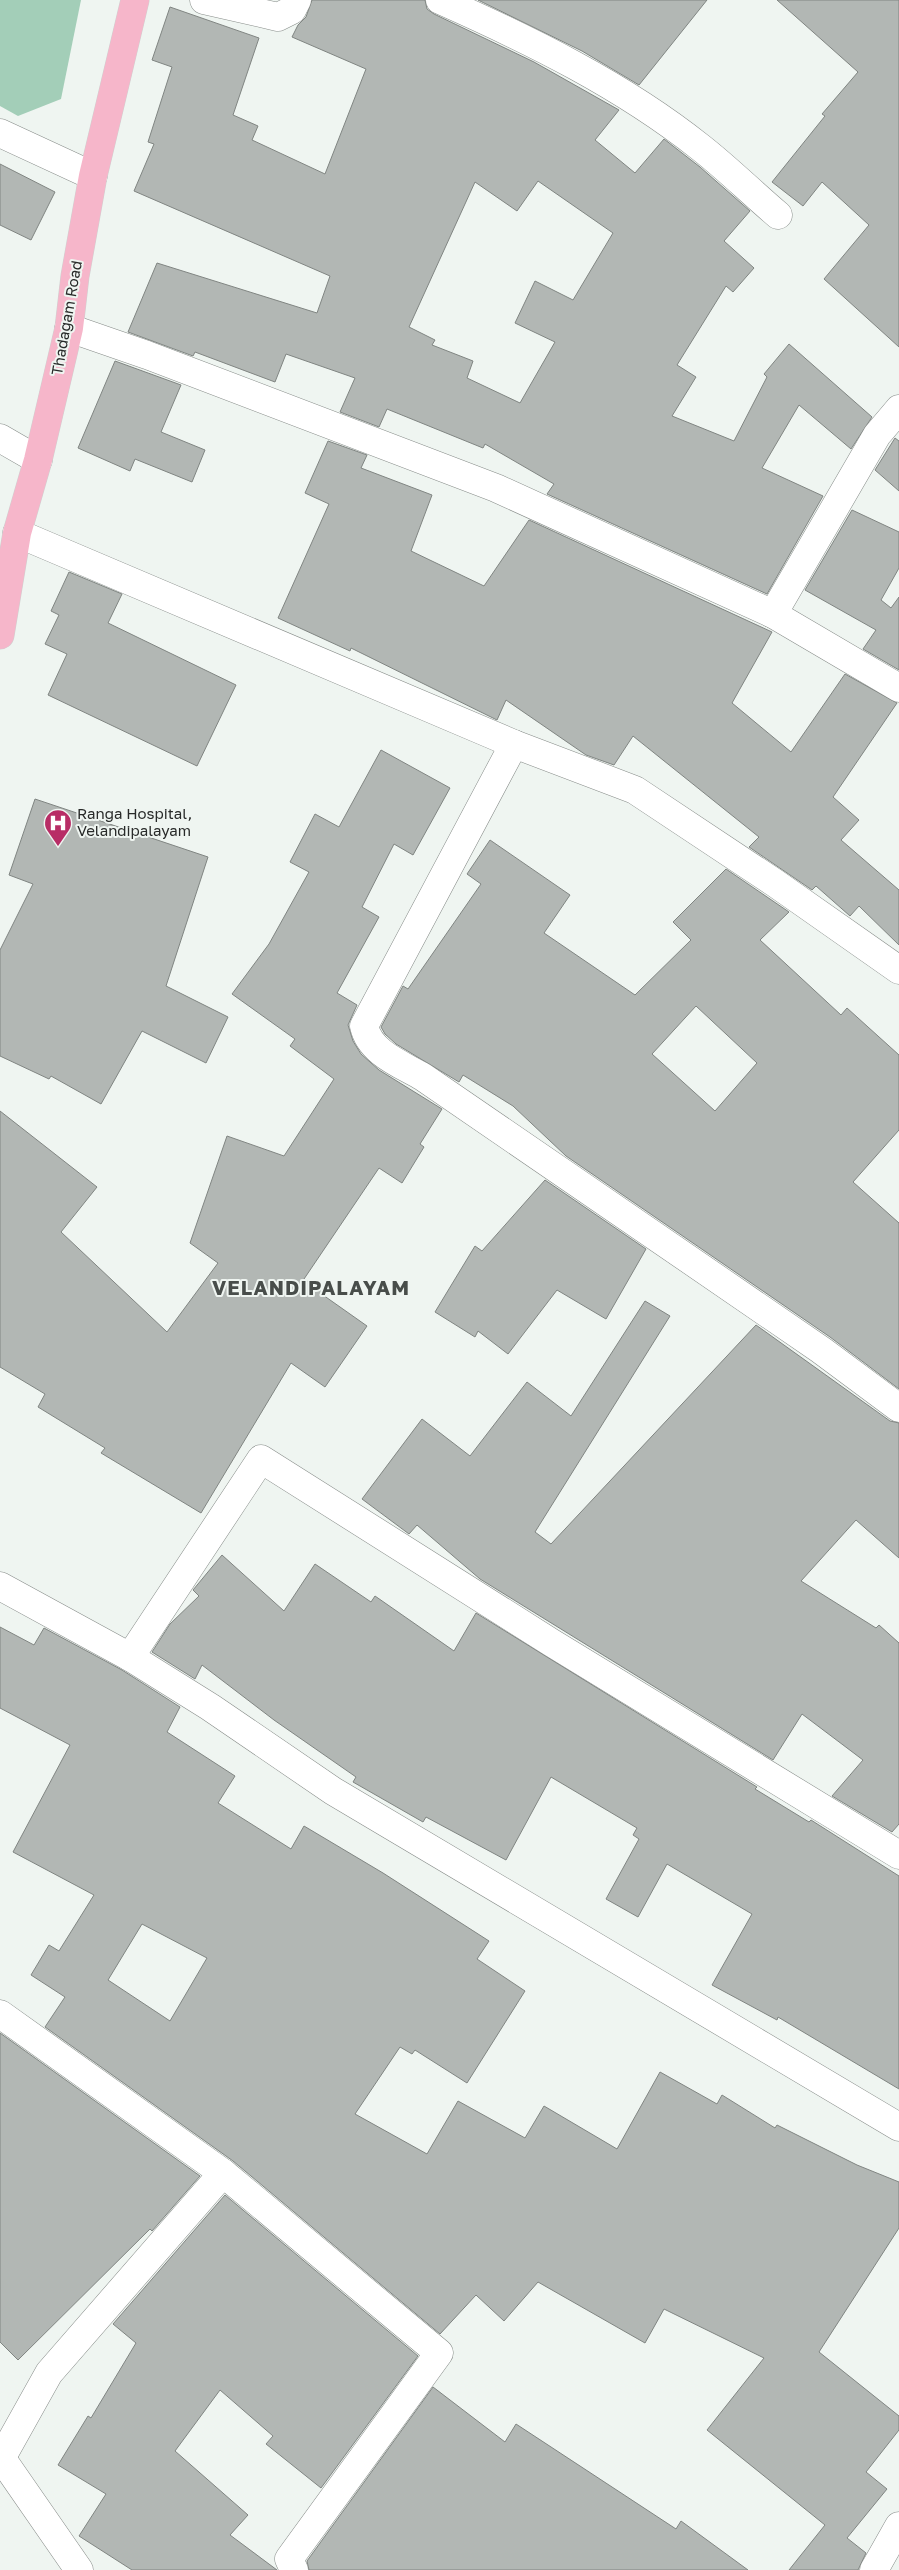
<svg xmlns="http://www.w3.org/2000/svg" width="899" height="2570" font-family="'Golos Text',sans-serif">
<rect width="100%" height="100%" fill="#eff5f1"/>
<path fill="#a3ceb8" d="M0,0H81L61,99L18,116L0,106Z"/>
<g fill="#b2b7b4" stroke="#808582" fill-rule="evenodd">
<path d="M312,0H425L427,9L434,14L534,62L619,110L595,140L635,173L664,139L700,167L750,211L724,241L754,268L733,292L726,286L677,365L696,377L672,416L734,441L767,377L764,374L789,344L872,417L851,449L799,405L762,468L823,496L767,594L547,494L554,484L485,444L483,448L387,409L379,427L340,412L355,378L286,354L275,382L195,352L193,356L128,332L157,263L317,313L330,276L134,191L154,144L148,142L172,67L152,60L170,7L259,38L233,115L258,126L252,140L325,174L366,69L292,37L298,25L306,17ZM538,181L613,233L573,300L535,281L515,323L555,342L520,403L467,378L473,361L432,345L435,340L409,327L475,182L517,211Z"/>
<path d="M478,0H707L639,85L582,51Z"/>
<path d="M777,0H899V347L824,279L869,225L822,182L803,206L772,182L825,116L822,114L858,72Z"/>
<path d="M0,164L55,192L31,240L0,225Z"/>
<path d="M115,361L181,385L161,432L205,450L192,482L135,459L130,471L78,448Z"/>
<path d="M895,438L899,441V491L875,470Z"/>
<path d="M328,441L367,455L361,468L432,495L411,551L484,586L529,520L772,632L732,703L791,752L845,674L897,703L833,797L859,820L841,840L899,890V945L859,906L850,916L816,886L812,890L749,847L759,837L633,736L614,765L586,755L506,700L497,720L351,648L350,651L278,618L329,504L305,493Z"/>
<path d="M852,510L899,532V568L881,600L891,608L899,597V670L863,649L876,630L805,590Z"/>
<path d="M69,572L122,594L108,623L236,685L197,766L48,695L67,654L45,644L59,615L51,611Z"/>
<path d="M381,750L450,788L413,855L394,844L362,907L379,917L337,993L357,1005L348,1025L353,1041L361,1054L379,1070L442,1109L420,1144L424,1147L402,1183L379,1168L304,1279L324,1292L323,1295L367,1326L325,1387L291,1363L201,1513L101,1453L105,1448L38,1407L45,1394L0,1367V1111L97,1187L61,1232L167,1332L218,1263L190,1243L227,1136L284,1156L334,1079L290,1046L295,1039L232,994L269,944L309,872L290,862L315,814L339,827Z"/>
<path d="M35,799L208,857L166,986L228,1017L206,1063L142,1031L101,1104L51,1076L49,1079L0,1056V950L33,884L9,875Z"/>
<path d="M490,840L570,895L544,933L635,995L691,940L673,922L726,869L789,912L760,940L841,1015L847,1008L899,1055V1130L853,1182L899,1223V1389L830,1337L566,1156L513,1106L463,1075L459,1082L396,1044L385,1034L381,1027L403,986L408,989L481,884L467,874ZM696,1006L757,1063L715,1111L652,1054Z"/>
<path d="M545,1180L646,1249L606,1319L557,1290L508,1354L478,1331L475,1337L435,1312L475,1246L482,1251Z"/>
<path d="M645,1301L670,1316L535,1532L551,1544L756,1325L890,1421L899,1423V1558L856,1520L801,1581L876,1628L879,1625L899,1643V1824L892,1832L832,1796L863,1760L802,1714L773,1760L480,1579L417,1525L409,1534L362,1499L422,1419L470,1456L527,1382L571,1416Z"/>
<path d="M222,1555L284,1611L315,1564L371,1602L375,1596L454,1651L476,1613L757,1787L755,1789L809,1822L811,1820L899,1876V2089L778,2017L777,2020L712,1985L752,1914L667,1864L638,1917L606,1899L639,1839L633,1835L637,1828L551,1777L506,1860L426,1817L423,1822L353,1782L356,1777L274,1720L202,1665L195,1679L152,1652L170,1624L199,1596L193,1590Z"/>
<path d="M0,1627L34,1645L44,1628L122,1670L180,1707L167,1732L235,1776L218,1803L291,1849L304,1826L383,1873L489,1941L477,1959L525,1991L467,2083L415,2050L412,2054L400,2047L355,2114L427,2154L458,2101L525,2138L544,2106L617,2149L660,2072L717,2104L722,2095L775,2128L777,2125L857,2165L899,2182V2228L819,2352L899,2416V2430L866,2472L887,2489L847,2538L866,2553L858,2570H789L825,2525L707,2430L764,2358L664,2309L645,2343L538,2282L504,2321L476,2295L440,2334L233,2161L45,2027L65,1997L31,1975L49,1945L59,1951L94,1895L13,1852L70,1745L0,1708ZM142,1924L207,1958L170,2021L108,1980Z"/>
<path d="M0,2033L200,2176L152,2231L150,2229L18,2360L0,2342Z"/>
<path d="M225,2195L418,2356L321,2488L266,2444L273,2436L220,2390L175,2451L248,2515L230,2535L277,2570H132L79,2536L106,2494L58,2465L88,2416L91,2418L136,2343L113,2324Z"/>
<path d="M433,2387L505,2442L516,2424L676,2529L681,2521L748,2570H309L307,2561Z"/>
</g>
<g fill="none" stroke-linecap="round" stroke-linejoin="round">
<g stroke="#878c89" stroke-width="29">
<g id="minor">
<path d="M204,0L278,17L292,10L297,0"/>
<path d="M440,0C530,40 622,85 700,147C727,168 752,193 778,215"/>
<path d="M0,133L93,176"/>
<path d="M69,328L147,355L496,488L773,614L899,688"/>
<path d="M0,438L38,460"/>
<path d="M17,533L514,744L635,790L775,883L899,970"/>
<path d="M773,614L877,435L899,409"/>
<path d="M514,744L364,1026C370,1053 401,1064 423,1077L821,1350L899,1408"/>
<path d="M0,1586L130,1657L210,1707L333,1791L899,2127"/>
<path d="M130,1657L261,1459L552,1643L899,1855"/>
<path d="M0,2014L223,2173L439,2353L289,2559L294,2570"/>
<path d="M0,2456L79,2570"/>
<path d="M2,2457L49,2373L223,2173"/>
<path d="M874,2570L899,2526"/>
</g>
</g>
<g stroke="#d0d0d0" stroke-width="29">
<path id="primary" d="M0,635L17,533L38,460L69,328L75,276L93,176L135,0"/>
</g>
<use href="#minor" stroke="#fff" stroke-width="28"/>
<use href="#primary" stroke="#f6b6ca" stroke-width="28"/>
</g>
<defs>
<g id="hospital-pin" transform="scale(1.4375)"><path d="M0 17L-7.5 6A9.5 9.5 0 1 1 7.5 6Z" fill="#b82d66" stroke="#eff5f1"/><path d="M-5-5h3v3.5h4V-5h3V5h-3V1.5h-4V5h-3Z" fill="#fff"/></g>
</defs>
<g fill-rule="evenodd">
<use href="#hospital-pin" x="58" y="823"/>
</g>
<g text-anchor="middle" stroke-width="4" stroke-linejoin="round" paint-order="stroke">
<g font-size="15" fill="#282a29" stroke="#eff5f1">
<text transform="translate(67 318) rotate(-80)" y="5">Thadagam Road</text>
</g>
<g font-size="15" fill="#282a29" stroke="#eff5f1" text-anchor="start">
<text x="77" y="819">Ranga Hospital,<tspan x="77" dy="17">Velandipalayam</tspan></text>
</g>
<g font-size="20" font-weight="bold" letter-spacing="1" fill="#484d4a" stroke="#eff5f1">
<text x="311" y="1295">VELANDIPALAYAM</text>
</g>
</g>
</svg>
